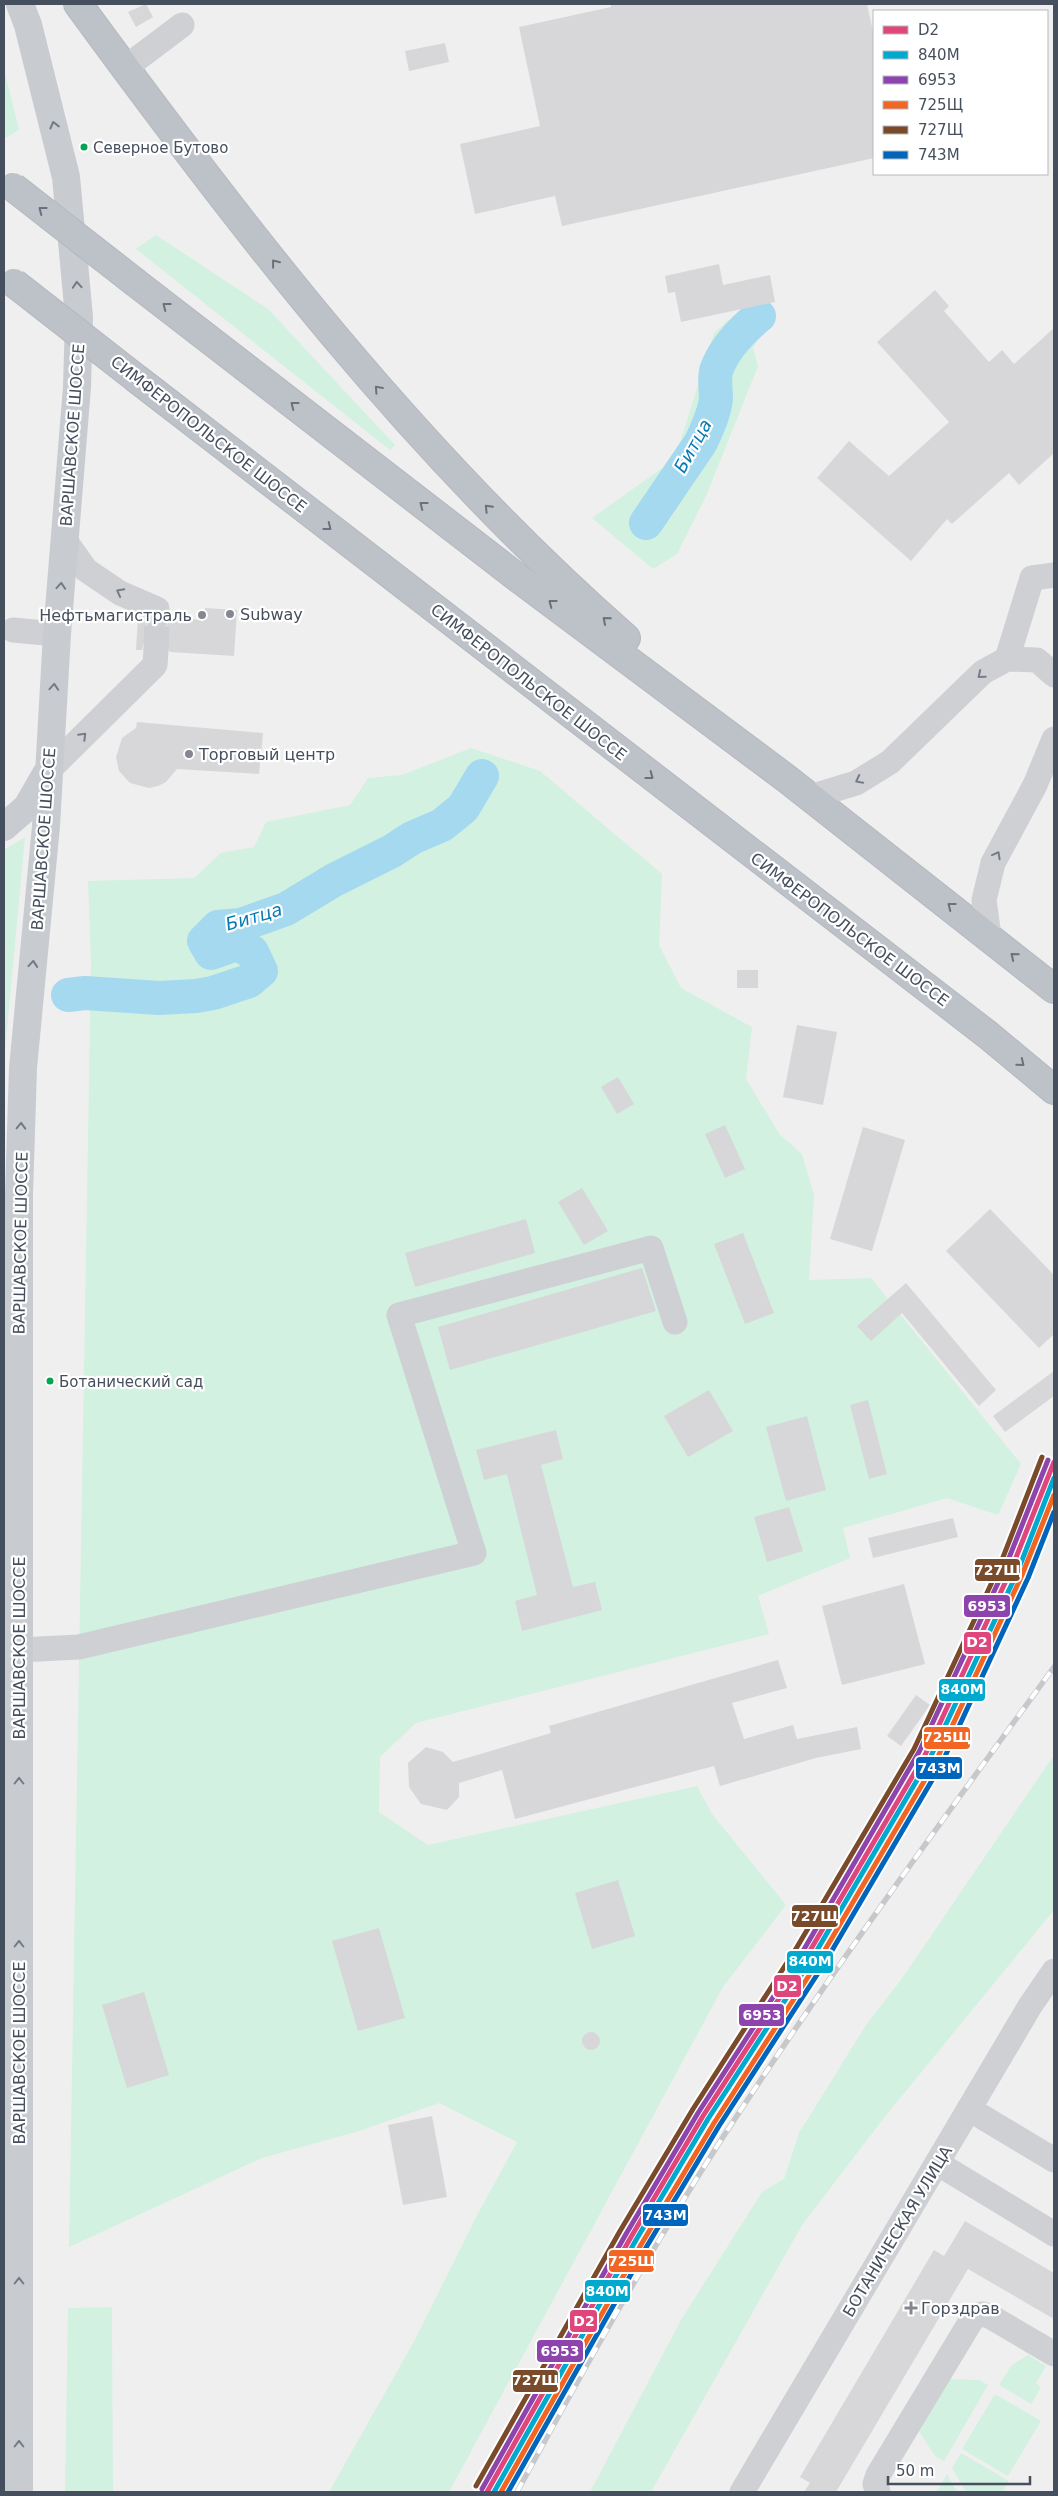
<svg xmlns="http://www.w3.org/2000/svg" width="1058" height="2496" font-family="'DejaVu Sans',sans-serif">
<rect width="100%" height="100%" fill="#f0efef"/>
<g fill="#d2f1e1">
<path d="M4,69L19,130L4,139Z"/>
<path d="M156,235L268,309L395,445L390,450L136,249Z"/>
<path d="M728,320L769,322L753,348L758,366L706,496L677,554L653,569L592,518L675,459L714,333Z"/>
<path d="M471,748L540,771L662,874L659,945L681,988L752,1027L746,1079L780,1135L802,1154L814,1195L809,1280L871,1278L1021,1464L998,1515L947,1498L843,1528L850,1558L758,1596L769,1634L416,1723L380,1757L379,1812L428,1845L697,1786L712,1814L786,1905L723,1987L449,2492H329L417,2336L475,2219L517,2142L439,2103L359,2131L262,2158L69,2247L91,962L88,881L194,878L221,853L254,847L266,822L350,805L368,778L402,775Z"/>
<path d="M25,837L4,1061V850Z"/>
<path d="M1054,1755V1910L883,2119L802,2225L651,2492H590L681,2320L762,2192L784,2179L799,2133L866,2025L903,1977Z"/>
<path d="M112,2307L113,2492H65L68,2308Z"/>
<path d="M1028,2355L1046,2366L1036,2383L1041,2387L1031,2404L999,2385L1012,2365Z"/>
<path d="M950,2379L979,2380L988,2385L944,2461L935,2456L919,2431Z"/>
<path d="M995,2394L1041,2421L1008,2476L962,2449Z"/>
<path d="M961,2453L1009,2481L1003,2492H966L952,2468Z"/>
<path d="M947,2474L957,2492H936Z"/>
</g>
<g fill="none" stroke-linecap="round" stroke-linejoin="round">
<g stroke="#a5d9f0" stroke-width="34">
<path d="M646,523L701,442C707,429 715,412 716,398C716,389 714,380 716,371C723,350 742,330 759,316"/>
<path d="M68,995L85,993L159,998L196,996L213,993L249,981L261,971L252,952L237,944L211,953L204,941L218,927L241,925L286,909L334,880L392,851L412,838L442,825L463,808L482,776"/>
</g>
</g>
<g fill="#d7d7d9">
<path d="M146,4L153,17L136,27L128,12Z"/>
<path d="M611,4H867L874,36V158L562,226L555,196L475,214L460,144L540,126L519,27L611,7Z"/>
<path d="M445,43L449,62L409,71L405,51Z"/>
<path d="M719,264L723,285L770,275L775,302L681,322L675,292L668,293L665,276Z"/>
<path d="M935,290L949,306L944,311L989,362L1002,350L1014,364L1054,328V453L1019,485L1009,473L952,524L947,519L911,561L817,478L849,441L889,476L949,422L877,342Z"/>
<path d="M205,608L237,610L234,656L170,652L164,639L157,637L144,643L142,650H136L138,617L143,619L149,629L157,631L165,629L171,618L204,620Z"/>
<path d="M137,722L263,733L259,774L177,769L166,782L158,786L149,788L130,783L119,771L116,757L122,738L136,728Z"/>
<rect x="737" y="970" width="21" height="18"/>
<path d="M797,1025L837,1032L823,1105L783,1097Z"/>
<path d="M618,1077L634,1104L617,1114L601,1087Z"/>
<path d="M725,1125L745,1169L725,1178L705,1134Z"/>
<path d="M863,1127L905,1140L872,1251L830,1239Z"/>
<path d="M582,1188L608,1231L584,1245L558,1202Z"/>
<path d="M990,1209L1054,1275V1334L1039,1348L946,1251Z"/>
<path d="M526,1219L535,1253L415,1287L405,1253Z"/>
<path d="M743,1233L774,1313L745,1324L714,1244Z"/>
<path d="M642,1268L656,1311L450,1370L438,1327Z"/>
<path d="M906,1283L996,1390L979,1406L902,1313L871,1341L857,1326Z"/>
<path d="M1054,1371V1396L1005,1432L993,1416Z"/>
<path d="M709,1390L733,1431L688,1457L664,1416Z"/>
<path d="M868,1400L887,1474L869,1479L850,1405Z"/>
<path d="M807,1416L826,1490L786,1501L766,1427Z"/>
<path d="M556,1430L563,1459L541,1465L573,1587L595,1582L602,1610L522,1631L515,1601L537,1595L507,1474L484,1480L476,1450Z"/>
<path d="M789,1507L803,1551L767,1562L754,1517Z"/>
<path d="M953,1518L958,1537L873,1558L868,1538Z"/>
<path d="M904,1584L925,1664L842,1685L822,1606Z"/>
<path d="M778,1660L787,1688L732,1703L744,1739L793,1725L797,1739L857,1727L861,1749L816,1758L720,1786L714,1766L515,1819L502,1770L459,1783V1797L447,1810L421,1804L409,1787L408,1763L426,1747L443,1752L453,1762L551,1733L549,1726Z"/>
<path d="M916,1695L930,1705L901,1746L887,1736Z"/>
<path d="M618,1880L635,1936L592,1949L575,1893Z"/>
<path d="M379,1928L405,2018L358,2031L332,1941Z"/>
<path d="M144,1992L169,2075L127,2088L102,2005Z"/>
<circle cx="591" cy="2041" r="9"/>
<path d="M432,2116L447,2197L403,2205L388,2125Z"/>
<path d="M965,2221L1054,2273V2319L968,2269L836,2492H804L810,2483L800,2477L934,2250L944,2256Z"/>
</g>
<g fill="none" stroke-linecap="round" stroke-linejoin="round">
<path stroke="#cecfd2" stroke-width="25" stroke-dasharray="25 12" stroke-linecap="butt" d="M156,651L157,617"/>
<g stroke="#b4b8bf" stroke-width="30">
<g id="highway">
<path d="M78,4C243,230 415,453 626,638"/>
<path d="M136,283L522,581L787,779L1054,989"/>
<path d="M137,379L988,1035L1054,1090"/>
</g>
</g>
<g stroke="#ced0d4" stroke-width="25">
<path d="M125,68L182,25"/>
<path d="M64,539L86,570L120,593L157,609V617"/>
<path d="M13,630L57,634"/>
<path d="M1007,659L1032,578L1054,575"/>
<path d="M49,770L155,665L156,651"/>
<path d="M810,797L856,783L890,762L983,672L1007,659L1037,660L1054,675"/>
<path d="M989,936L984,900L993,863L1035,785L1054,739"/>
<path d="M19,1650L79,1647L474,1553L399,1315L651,1248L675,1322"/>
<path d="M969,2109L1054,2160"/>
<path d="M937,2163L1054,2234"/>
<path d="M742,2492L1030,2006L1054,1971"/>
<path d="M878,2492L875,2484L878,2475L974,2316L983,2314L991,2317L1054,2354"/>
</g>
<g stroke="#c8cbd0" stroke-width="28">
<path d="M4,827L27,807L46,774"/>
<path d="M19,2492V1194L23,1068L46,826L57,634L77,387L79,317L66,177L28,25L20,4"/>
</g>
<use href="#highway" stroke="#bdc1c8" stroke-width="28"/>
<g stroke="#c6c8cb" stroke-width="5.5">
<path id="rail" d="M517,2492C582,2372 649,2252 723,2137C828,1976 941,1822 1054,1667"/>
</g>
<use href="#rail" stroke="#fff" stroke-width="4" stroke-dasharray="11" stroke-linecap="butt"/>
<g stroke="#b4b8bf" stroke-width="30" stroke-linecap="butt">
<g id="highway-bridge">
<path d="M13,187L136,283"/>
<path d="M14,283L137,379"/>
</g>
</g>
<use href="#highway-bridge" stroke="#bdc1c8" stroke-width="28"/>
<g stroke="#fff" stroke-width="9">
<path id="rail-1" d="M487,2492L631,2237L703,2116L808,1954L925,1755L1011,1570L1054,1462"/>
</g>
<g stroke="#fff" stroke-width="9">
<path id="rail-2" d="M494,2492L636,2240L708,2119L813,1957L930,1758L1017,1573L1054,1478"/>
</g>
<g stroke="#fff" stroke-width="9">
<path id="rail-3" d="M482,2489L626,2234L698,2113L803,1951L919,1752L1005,1568L1048,1460"/>
</g>
<g stroke="#fff" stroke-width="9">
<path id="rail-4" d="M501,2492L642,2243L714,2123L819,1960L936,1761L1022,1575L1054,1495"/>
</g>
<g stroke="#fff" stroke-width="9">
<path id="rail-5" d="M476,2486L620,2231L693,2109L797,1947L914,1749L1000,1565L1042,1457"/>
</g>
<g stroke="#fff" stroke-width="9">
<path id="rail-6" d="M508,2492L647,2246L719,2126L824,1964L941,1765L1028,1578L1054,1512"/>
</g>
<use href="#rail-1" stroke="#df477c" stroke-width="5"/>
<use href="#rail-2" stroke="#00a9ce" stroke-width="5"/>
<use href="#rail-3" stroke="#8e44ad" stroke-width="5"/>
<use href="#rail-4" stroke="#f26522" stroke-width="5"/>
<use href="#rail-5" stroke="#7a4b2a" stroke-width="5"/>
<use href="#rail-6" stroke="#0065bd" stroke-width="5"/>
</g>
<defs><path id="oneway-chevron" d="M-2-3.5L2.5 0L-2 3.5" fill="none" stroke-width="1.6" stroke-linecap="round" stroke-linejoin="round" transform="scale(1.25)"/></defs>
<g stroke="#747a85">
<use href="#oneway-chevron" transform="translate(54 125) rotate(-104)"/>
<use href="#oneway-chevron" transform="translate(77 285) rotate(-94)"/>
<use href="#oneway-chevron" transform="translate(61 586) rotate(-86)"/>
<use href="#oneway-chevron" transform="translate(54 687) rotate(-86)"/>
<use href="#oneway-chevron" transform="translate(33 964) rotate(-85)"/>
<use href="#oneway-chevron" transform="translate(21 1126) rotate(-88)"/>
<use href="#oneway-chevron" transform="translate(19 1781) rotate(-90)"/>
<use href="#oneway-chevron" transform="translate(19 1944) rotate(-90)"/>
<use href="#oneway-chevron" transform="translate(19 2281) rotate(-90)"/>
<use href="#oneway-chevron" transform="translate(19 2444) rotate(-90)"/>
</g>
<g stroke="#6a717d">
<use href="#oneway-chevron" transform="translate(42 210) rotate(-142)"/>
<use href="#oneway-chevron" transform="translate(275 263) rotate(-128)"/>
<use href="#oneway-chevron" transform="translate(166 306) rotate(-142)"/>
<use href="#oneway-chevron" transform="translate(378 389) rotate(-132)"/>
<use href="#oneway-chevron" transform="translate(294 405) rotate(-142)"/>
<use href="#oneway-chevron" transform="translate(423 505) rotate(-142)"/>
<use href="#oneway-chevron" transform="translate(488 508) rotate(-134)"/>
<use href="#oneway-chevron" transform="translate(328 527) rotate(38)"/>
<use href="#oneway-chevron" transform="translate(552 603) rotate(-143)"/>
<use href="#oneway-chevron" transform="translate(606 620) rotate(-139)"/>
<use href="#oneway-chevron" transform="translate(650 776) rotate(37)"/>
<use href="#oneway-chevron" transform="translate(951 906) rotate(-142)"/>
<use href="#oneway-chevron" transform="translate(1014 956) rotate(-141)"/>
<use href="#oneway-chevron" transform="translate(1021 1063) rotate(39)"/>
</g>
<g stroke="#767c87">
<use href="#oneway-chevron" transform="translate(120 592) rotate(-152)"/>
<use href="#oneway-chevron" transform="translate(981 675) rotate(141)"/>
<use href="#oneway-chevron" transform="translate(83 736) rotate(-45)"/>
<use href="#oneway-chevron" transform="translate(859 780) rotate(153)"/>
<use href="#oneway-chevron" transform="translate(997 855) rotate(-61)"/>
</g>
<g fill="#00a651" stroke="#fff" stroke-width="2">
<circle cx="84" cy="147" r="4.5"/>
<circle cx="50" cy="1381" r="4.5"/>
</g>
<g fill="#828790" stroke="#fff" stroke-width="2">
<circle cx="230" cy="614" r="5"/>
<circle cx="202" cy="615" r="5"/>
<circle cx="189" cy="754" r="5"/>
<path d="M908.5 2300.5h5v5h5v5h-5v5h-5v-5h-5v-5h5z"/>
</g>
<g text-anchor="middle" stroke-width="4.5" stroke-linejoin="round" paint-order="stroke">
<g font-size="15" fill="#464f5d" stroke="#fff" text-anchor="start">
<text x="93" y="153">Северное Бутово</text>
<text x="59" y="1387">Ботанический сад</text>
</g>
<g font-size="16" fill="#464f5d" stroke="#fff">
<text transform="translate(209 434) rotate(38)" y="6">СИМФЕРОПОЛЬСКОЕ ШОССЕ</text>
<text transform="translate(72 435) rotate(-86)" y="6">ВАРШАВСКОЕ ШОССЕ</text>
<text transform="translate(529 682) rotate(38)" y="6">СИМФЕРОПОЛЬСКОЕ ШОССЕ</text>
<text transform="translate(43 839) rotate(-86)" y="6">ВАРШАВСКОЕ ШОССЕ</text>
<text transform="translate(850 929) rotate(37)" y="6">СИМФЕРОПОЛЬСКОЕ ШОССЕ</text>
<text transform="translate(20 1243) rotate(-89)" y="6">ВАРШАВСКОЕ ШОССЕ</text>
<text transform="translate(19 1648) rotate(-90)" y="6">ВАРШАВСКОЕ ШОССЕ</text>
<text transform="translate(19 2053) rotate(-90)" y="6">ВАРШАВСКОЕ ШОССЕ</text>
<text transform="translate(897 2231) rotate(-59)" y="6">БОТАНИЧЕСКАЯ УЛИЦА</text>
</g>
<g font-size="16" fill="#464f5d" stroke="#fff" text-anchor="start">
<text x="240" y="620">Subway</text>
<text x="192" y="621" text-anchor="end">Нефтьмагистраль</text>
<text x="199" y="760">Торговый центр</text>
<text x="921" y="2314">Горздрав</text>
</g>
<g font-size="18" font-style="italic" fill="#047ab2" stroke="#fff">
<text transform="translate(693 446) rotate(-61)" y="6">Битца</text>
<text transform="translate(254 917) rotate(-16)" y="6">Битца</text>
</g>
</g>
<g stroke="#fff" stroke-width="2">
<rect x="974" y="1558" width="47" height="24" rx="5" fill="#7a4b2a"/>
<rect x="963" y="1594" width="48" height="24" rx="5" fill="#8e44ad"/>
<rect x="963" y="1631" width="29" height="24" rx="5" fill="#df477c"/>
<rect x="938" y="1678" width="48" height="24" rx="5" fill="#00a9ce"/>
<rect x="923" y="1726" width="48" height="24" rx="5" fill="#f26522"/>
<rect x="915" y="1756" width="48" height="24" rx="5" fill="#0065bd"/>
<rect x="791" y="1904" width="48" height="24" rx="5" fill="#7a4b2a"/>
<rect x="786" y="1950" width="48" height="24" rx="5" fill="#00a9ce"/>
<rect x="773" y="1974" width="29" height="24" rx="5" fill="#df477c"/>
<rect x="738" y="2003" width="47" height="24" rx="5" fill="#8e44ad"/>
<rect x="642" y="2203" width="47" height="24" rx="5" fill="#0065bd"/>
<rect x="608" y="2249" width="47" height="24" rx="5" fill="#f26522"/>
<rect x="584" y="2279" width="47" height="24" rx="5" fill="#00a9ce"/>
<rect x="569" y="2309" width="29" height="24" rx="5" fill="#df477c"/>
<rect x="536" y="2339" width="48" height="24" rx="5" fill="#8e44ad"/>
<rect x="512" y="2369" width="47" height="24" rx="5" fill="#7a4b2a"/>
</g>
<g font-size="14" text-anchor="middle" font-weight="bold" fill="#fff">
<text x="998" y="1575">727Щ</text>
<text x="987" y="1611">6953</text>
<text x="977" y="1647">D2</text>
<text x="962" y="1694">840М</text>
<text x="947" y="1742">725Щ</text>
<text x="939" y="1773">743М</text>
<text x="815" y="1921">727Щ</text>
<text x="810" y="1966">840М</text>
<text x="787" y="1991">D2</text>
<text x="762" y="2020">6953</text>
<text x="665" y="2220">743М</text>
<text x="632" y="2266">725Щ</text>
<text x="607" y="2296">840М</text>
<text x="584" y="2326">D2</text>
<text x="560" y="2356">6953</text>
<text x="536" y="2385">727Щ</text>
</g>
<rect width="1058" height="2496" fill="none" stroke="#464f5d" stroke-width="10"/>
<rect x="873" y="10" width="175" height="165" fill="#ffffff" stroke="#b5b9be"/>
<rect x="883" y="26" width="25" height="8" fill="#df477c" stroke="#b5b9be"/>
<text x="918" y="35" font-size="15" fill="#464f5d">D2</text>
<rect x="883" y="51" width="25" height="8" fill="#00a9ce" stroke="#b5b9be"/>
<text x="918" y="60" font-size="15" fill="#464f5d">840М</text>
<rect x="883" y="76" width="25" height="8" fill="#8e44ad" stroke="#b5b9be"/>
<text x="918" y="85" font-size="15" fill="#464f5d">6953</text>
<rect x="883" y="101" width="25" height="8" fill="#f26522" stroke="#b5b9be"/>
<text x="918" y="110" font-size="15" fill="#464f5d">725Щ</text>
<rect x="883" y="126" width="25" height="8" fill="#7a4b2a" stroke="#b5b9be"/>
<text x="918" y="135" font-size="15" fill="#464f5d">727Щ</text>
<rect x="883" y="151" width="25" height="8" fill="#0065bd" stroke="#b5b9be"/>
<text x="918" y="160" font-size="15" fill="#464f5d">743М</text>
<path d="M888 2476v8h142v-8" fill="none" stroke="#464f5d" stroke-width="2.5"/>
<text x="896" y="2476" font-size="15" fill="#464f5d" stroke="#ffffff" stroke-width="4" paint-order="stroke">50 m</text>
</svg>
